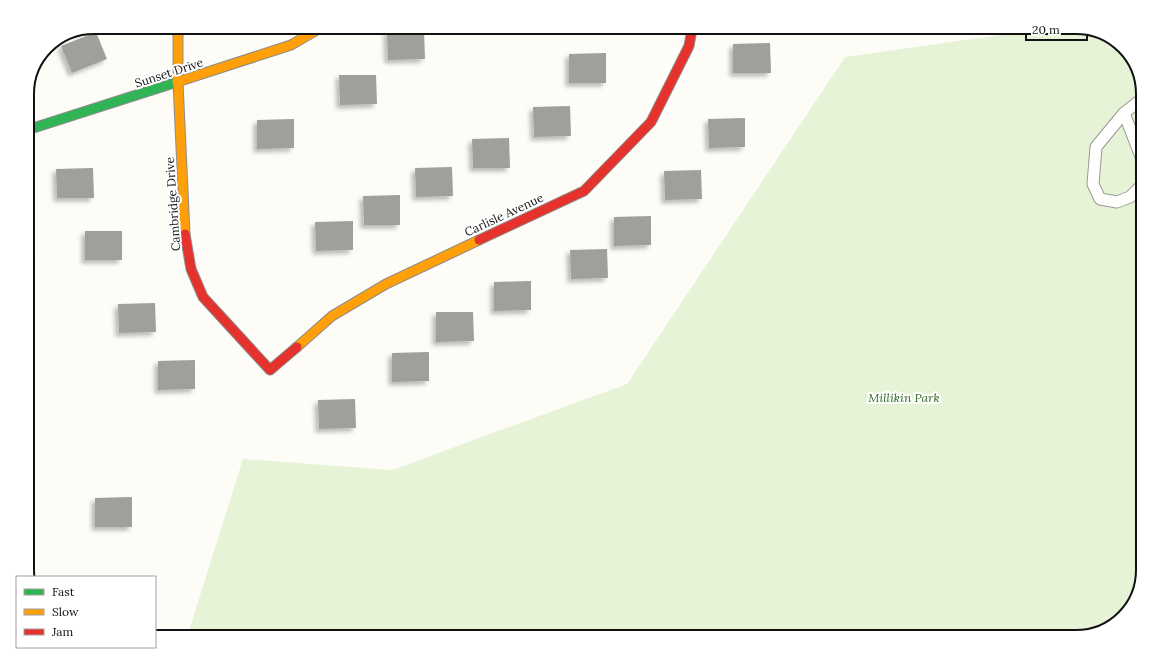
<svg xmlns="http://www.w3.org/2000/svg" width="1170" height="664" font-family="Lora,serif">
<defs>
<filter id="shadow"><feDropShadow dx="-3.5" dy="3.5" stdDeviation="2" flood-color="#0004"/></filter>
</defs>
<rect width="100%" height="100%" fill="#fdfcf7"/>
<path fill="#e7f3d7" d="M1056,27H1076L1109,36L1132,57L1143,89V571L1134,603L1110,628L1077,637H187L243,459L392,470L627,384L845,57Z"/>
<g fill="#a19f9c" filter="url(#shadow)">
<path d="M418,30H424L425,59L388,60L387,31Z"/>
<path d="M96,32L107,59L72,73L61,46Z"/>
<path d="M770,43L771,73H733V44Z"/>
<path d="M606,53V83H569V54Z"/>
<path d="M339,75H376L377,104L340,105Z"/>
<path d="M570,106L571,136L534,137L533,107Z"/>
<path d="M745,118V147L709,148L708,119Z"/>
<path d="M294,119V148L257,149V120Z"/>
<path d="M509,138L510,168H473L472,139Z"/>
<path d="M452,167L453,196L416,197L415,168Z"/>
<path d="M93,168L94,198H57L56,169Z"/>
<path d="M701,170L702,199L665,200L664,171Z"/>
<path d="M400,195V225H364L363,196Z"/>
<path d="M651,216V245L614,246V217Z"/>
<path d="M353,221V250L316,251L315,222Z"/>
<rect x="85" y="231" width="37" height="29"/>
<path d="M607,249L608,278L571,279L570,250Z"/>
<path d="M531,281V310L494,311V282Z"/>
<path d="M155,303L156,332L119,333L118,304Z"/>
<path d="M436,312H473L474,341L436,342Z"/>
<path d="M429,352V381L392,382V353Z"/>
<path d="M195,360V389L158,390V361Z"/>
<path d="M355,399L356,428L319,429L318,400Z"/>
<path d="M132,497V527H95V498Z"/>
</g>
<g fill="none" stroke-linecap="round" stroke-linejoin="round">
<g stroke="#979795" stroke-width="13">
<g id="lane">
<path d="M1143,98L1124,113L1096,147L1093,184L1100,199L1117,202L1130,197L1143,184"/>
<path d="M1124,113L1143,162"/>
</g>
</g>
<g stroke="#8e8d8b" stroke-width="11">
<path id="fast" d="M27,130L177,82"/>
</g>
<g stroke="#8e8d8b" stroke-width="11">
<g id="slow">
<path d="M178,31V82L185,234"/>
<path d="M177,82L291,45L315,31"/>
<path d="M297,347L332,316L386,284L479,240"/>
</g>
</g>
<g stroke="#8e8d8b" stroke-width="11">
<g id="jam">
<path d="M185,234L191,269L203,297L270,370L297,347"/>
<path d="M479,240L584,191L651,122L689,46L692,29"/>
</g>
</g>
<use href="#lane" stroke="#fffffe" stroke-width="11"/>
<use href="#fast" stroke="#30b455" stroke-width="9"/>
<use href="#slow" stroke="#ff9f0a" stroke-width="9"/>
<use href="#jam" stroke="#e5322d" stroke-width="9"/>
</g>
<g text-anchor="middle" stroke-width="4" stroke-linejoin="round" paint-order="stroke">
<g font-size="12" fill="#111" stroke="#fff">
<text transform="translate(169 73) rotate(-18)" y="4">Sunset Drive</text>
<text transform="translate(173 204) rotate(-94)" y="4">Cambridge Drive</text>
<text transform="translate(504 215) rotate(-25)" y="4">Carlisle Avenue</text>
</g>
<g font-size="12" font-style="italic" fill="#2f6b1f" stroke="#fff">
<text x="904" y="402">Millikin Park</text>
</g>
</g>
<path d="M0 0H1170V664H0ZM94 34H1076A60 60 0 0 1 1136 94V570A60 60 0 0 1 1076 630H94A60 60 0 0 1 34 570V94A60 60 0 0 1 94 34Z" fill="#fff" fill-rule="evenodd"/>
<path fill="none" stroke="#111" stroke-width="2" d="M94 34H1076A60 60 0 0 1 1136 94V570A60 60 0 0 1 1076 630H94A60 60 0 0 1 34 570V94A60 60 0 0 1 94 34Z"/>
<rect x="16" y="576" width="140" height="72" fill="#ffffff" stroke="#a0a0a0"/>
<rect x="24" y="589" width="20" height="6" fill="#30b455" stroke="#a0a0a0"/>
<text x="52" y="596" font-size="12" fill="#111111">Fast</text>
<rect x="24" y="609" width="20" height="6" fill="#ff9f0a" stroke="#a0a0a0"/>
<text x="52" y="616" font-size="12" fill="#111111">Slow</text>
<rect x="24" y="629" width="20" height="6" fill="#e5322d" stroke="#a0a0a0"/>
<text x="52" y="636" font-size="12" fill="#111111">Jam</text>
<path d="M1026 34v6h61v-6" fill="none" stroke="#111111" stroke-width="2"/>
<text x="1032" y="34" font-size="12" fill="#111111" stroke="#ffffff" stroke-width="3" paint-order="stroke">20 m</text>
</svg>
